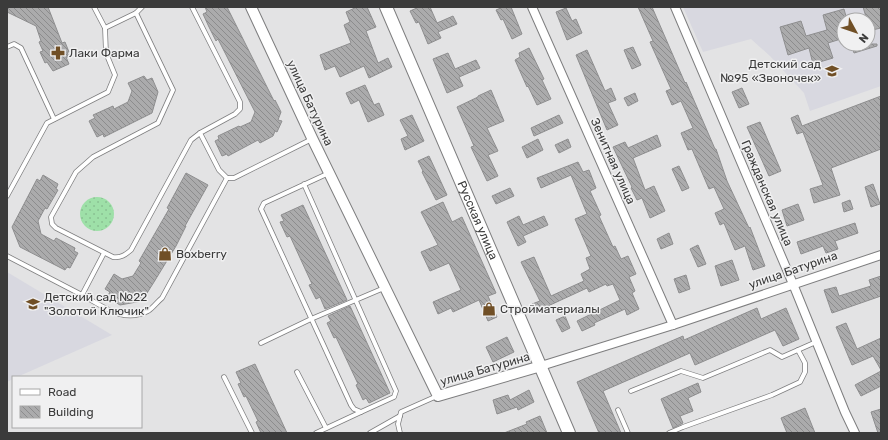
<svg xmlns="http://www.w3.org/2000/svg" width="888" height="440" font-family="Rubik,sans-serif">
<defs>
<pattern id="park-dots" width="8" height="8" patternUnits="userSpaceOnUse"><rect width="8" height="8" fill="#9ee0a8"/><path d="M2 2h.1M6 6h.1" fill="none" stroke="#89c192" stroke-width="1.8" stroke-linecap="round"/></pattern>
<pattern id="building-back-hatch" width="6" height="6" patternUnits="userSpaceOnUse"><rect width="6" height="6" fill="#ababac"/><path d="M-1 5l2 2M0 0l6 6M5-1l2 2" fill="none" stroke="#8c8c8d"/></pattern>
</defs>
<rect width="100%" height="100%" fill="#e3e3e4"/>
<g fill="#d8d8e0" fill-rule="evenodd">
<path d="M683,7H881V86L810,111L804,93L770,56L751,39L703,52ZM844,20H868V44H844Z"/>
<path d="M7,272L112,335L17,377H13V379L7,382Z"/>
</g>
<circle fill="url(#park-dots)" cx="97" cy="214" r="17"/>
<g fill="url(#building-back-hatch)" stroke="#8e8e8f">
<path d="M7,7H48L62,43L65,42L69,52H67L69,57H66L69,64L53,71L47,62L45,63L40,52L43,51L39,42L41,41L36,26L7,12Z"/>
<path d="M205,7H227L274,101L275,100L281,112L278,120L282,121L277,132L275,131L273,136L260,143L258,140L228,156L227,154L222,156L215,141L219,139L218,136L239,126L240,127L251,122L255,112L218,39L216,41L209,27L203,14L207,12Z"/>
<path d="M357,7H367L376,27L366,31L378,63L388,58L392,67L369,78L364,66L340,77L335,66L325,70L320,55L351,43L344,25L350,22L346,12Z"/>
<path d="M419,7H430L437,23L453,16L457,24L438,32L441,38L428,44L419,22L416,23L410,11Z"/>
<path d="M503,7H511L522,34L512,39L503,19L501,20L496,10Z"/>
<path d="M638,7H652L685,83L686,82L715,149H716L727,181L749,228L750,227L765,266L753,270L745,246L735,250L724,223L720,225L715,213L724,209L714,187L709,189L692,149L688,150L681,133L693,128L681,101L672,105L666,91L671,89L650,42L653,41Z"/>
<path d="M863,7H881V28L868,31V20H867Z"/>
<path d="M566,8L572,21L576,19L582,33L567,40L556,12Z"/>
<path d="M844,9L847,20H844V38L828,43L833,58L813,64L809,48L788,55L780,27L801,21L806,36L827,30L823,15Z"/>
<path d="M851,44H877V46L854,53Z"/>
<path d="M633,47L641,65L632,69L624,50Z"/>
<path d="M529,48L544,79L542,80L551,99L537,105L528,86L527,87L515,60L520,57L519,53Z"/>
<path d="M587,50L605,91L611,88L616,100L608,103L618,125L607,130L576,55Z"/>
<path d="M448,53L455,69L476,60L480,68L459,77L463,86L447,93L433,59Z"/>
<path d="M144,76L147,80L152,78L158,92L152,113L104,137L103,134L97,137L89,121L95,118L93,115L113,106L114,109L128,102L132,91L128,83Z"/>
<path d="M365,85L374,105L379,103L384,115L368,122L359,100L351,104L346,93Z"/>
<path d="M742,88L749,104L739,108L732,92Z"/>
<path d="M491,90L504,121L487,128L498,151L488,155L498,176L487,181L471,147L474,146L457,107L478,97V96Z"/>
<path d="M635,93L638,101L628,106L624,98Z"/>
<path d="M881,96V149L831,168L840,195L814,203L810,189L823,185L803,132L797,134L791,118L798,115L802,126Z"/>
<path d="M412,115L424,141L405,150L401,139L408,136L400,120Z"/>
<path d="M559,115L563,123L534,136L531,128Z"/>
<path d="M760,122L781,171L769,176L747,127Z"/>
<path d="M657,135L661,146L633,158L645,190L654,186L665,211L650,218L642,198L637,200L631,188L632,187L613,147L625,142L628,148Z"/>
<path d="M538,139L543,150L527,158L522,147Z"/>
<path d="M568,139L571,147L559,153L555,145Z"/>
<path d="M429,156L447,195L436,200L422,172L423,171L418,161Z"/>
<path d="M578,162L583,172L589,170L596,188L590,191L601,215L599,216L613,247L615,246L621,259L628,256L636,274L629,277L635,291L632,293L639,309L627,315L625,309L594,323L595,325L582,331L577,321L620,300L613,284L607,286L606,284L589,292L587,288L535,312L532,304L540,301L521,262L534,257L551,296L584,281L581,274L590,269L586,258L591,256L575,219L587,214L571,175L541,188L537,178Z"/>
<path d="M679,166L689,188L682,191L672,169Z"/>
<path d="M186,173L208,185L185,226H186L176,246L154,282L142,301L120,305L107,297L110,292L105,289L114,274L122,279L133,276L141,263L139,261L169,209L167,208Z"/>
<path d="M43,175L58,184L56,189L58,190L47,209L45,208L38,221L41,234L54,241L56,238L75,248L74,251L78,253L70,268L67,267L65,270L20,247L12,227L37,179L40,181Z"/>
<path d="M873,184L880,204L871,207L865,187Z"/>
<path d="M510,188L514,196L496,204L492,196Z"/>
<path d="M850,200L853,209L844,212L842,203Z"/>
<path d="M443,202L452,222L462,217L496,293L488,296L497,317L488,321L479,300L453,312L451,308L438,314L433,302L461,290L449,263L430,271L421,252L438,245L421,212Z"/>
<path d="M798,204L804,220L787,226L782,210Z"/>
<path d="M303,205L347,300L325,309L320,297L316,299L309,285L312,284L290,236L287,237L280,222L284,221L281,215Z"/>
<path d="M519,216L523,225L544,216L548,225L523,236L526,242L518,246L507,222Z"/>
<path d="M855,223L858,233L835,241L838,249L826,253L823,246L801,254L797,242Z"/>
<path d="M669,233L673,244L661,249L657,239Z"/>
<path d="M698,245L706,264L698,267L690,249Z"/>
<path d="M732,260L739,280L721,286L715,266Z"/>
<path d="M686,275L690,289L679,293L674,279Z"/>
<path d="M881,276V296L832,313L824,290L836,287L839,296L871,286L869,280Z"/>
<path d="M350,306L390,393L369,403L366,398L363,400L356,385L358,384L336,337L334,338L327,323L331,321L328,316Z"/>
<path d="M757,308L761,319L786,308L799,339L783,346L775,330L695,365L690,353L603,391L621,433H599L577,382L683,336L684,340Z"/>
<path d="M565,316L570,328L562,332L556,320Z"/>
<path d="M846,323L857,349L881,338V370L873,356L852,365L836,327Z"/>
<path d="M507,337L514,352L493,362L486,347Z"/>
<path d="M255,364L287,433H261L256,422L258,421L246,396L244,397L238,384L241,383L236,372Z"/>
<path d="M881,371V386L861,396L855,385Z"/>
<path d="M698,383L701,392L688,398L693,411L680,416L683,423L673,428L661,399Z"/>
<path d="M529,390L534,402L518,410L517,407L497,414L493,400L508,395L510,400Z"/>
<path d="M805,408L815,433H787L781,418Z"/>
<path d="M881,409V433H878L871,412Z"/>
<path d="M540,416L547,433H504L527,424L526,422Z"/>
</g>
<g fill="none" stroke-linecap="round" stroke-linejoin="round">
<g stroke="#7e7e7f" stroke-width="5.5">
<g id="service">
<path d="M94,7L105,28L136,13L173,90L158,123L93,157L76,172L51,217L52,224L56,228L113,257C121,258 125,255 131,250L191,140L200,133"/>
<path d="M192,7L240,102V109L235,114L200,133L219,170L227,178H234L312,139"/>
<path d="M136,13L142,7"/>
<path d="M7,47L14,44L21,48L54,119"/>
<path d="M304,184L396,391L394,397L361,412L354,409L351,405L261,209L264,203L329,173"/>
<path d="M7,196L47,123L108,92L115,75L106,53L105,28"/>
<path d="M7,256L82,295L104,253"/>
<path d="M82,295C103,306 123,324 148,311C153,308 157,302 162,298L227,178"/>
<path d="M261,343L311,319L384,288"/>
<path d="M297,372L326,428"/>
<path d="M224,377L252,433"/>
<path d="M631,391L681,371L703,378L770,350L782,357L816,342"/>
<path d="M618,410L628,433"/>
<path d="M316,433L361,412"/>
<path d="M370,433L400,416"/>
<path d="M400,433L398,424L401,412L437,396"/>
<path d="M669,433L683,427L772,395L800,382L805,372V363L798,350"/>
</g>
</g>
<g stroke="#7e7e7f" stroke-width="10">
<g id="minor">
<path d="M532,7L673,325"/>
<path d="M675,7L793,284L845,412L855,433"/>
<path d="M541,366L673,325L881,255"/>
</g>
</g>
<g stroke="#7e7e7f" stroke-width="12">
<path id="tertiary" d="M251,7L312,138L438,396L541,366"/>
</g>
<g stroke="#7e7e7f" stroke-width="14">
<g id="secondary">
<path id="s1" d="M386,7L569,433"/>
</g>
</g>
<use href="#service" stroke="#fff" stroke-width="4"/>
<use href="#minor" stroke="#fff" stroke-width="8"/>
<use href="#tertiary" stroke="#fff" stroke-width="10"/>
<use href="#secondary" stroke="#fff" stroke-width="12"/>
</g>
<defs>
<g id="pharmacy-bare" transform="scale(1.08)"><path d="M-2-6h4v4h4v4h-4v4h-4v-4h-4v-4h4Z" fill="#704f26" stroke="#f0f0f1" stroke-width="2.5" paint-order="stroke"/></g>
<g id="school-bare" transform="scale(1.08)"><path d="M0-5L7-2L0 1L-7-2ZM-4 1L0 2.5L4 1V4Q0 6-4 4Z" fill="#704f26" stroke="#f0f0f1" stroke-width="2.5" paint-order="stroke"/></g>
<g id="shop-bare" transform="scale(1.08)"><path d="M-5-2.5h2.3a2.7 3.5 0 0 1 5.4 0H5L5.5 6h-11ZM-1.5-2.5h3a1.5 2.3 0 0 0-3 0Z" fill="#704f26" stroke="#f0f0f1" stroke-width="2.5" paint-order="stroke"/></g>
</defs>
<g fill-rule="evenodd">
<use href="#pharmacy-bare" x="58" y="53"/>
<use href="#school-bare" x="832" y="71"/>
<use href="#shop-bare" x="165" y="254"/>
<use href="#school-bare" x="33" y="304"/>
<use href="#shop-bare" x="489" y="309"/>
</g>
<g text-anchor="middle" stroke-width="3" stroke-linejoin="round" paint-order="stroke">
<g font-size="12" fill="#3b3b3b" stroke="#f0f0f1" text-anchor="start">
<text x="69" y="57">Лаки Фарма</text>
<text x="821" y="68" text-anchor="end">Детский сад<tspan x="821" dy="14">№95 «Звоночек»</tspan></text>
<text x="176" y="258">Boxberry</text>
<text x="44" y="301">Детский сад №22<tspan x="44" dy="14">"Золотой Ключик"</tspan></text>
<text x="500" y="313">Стройматериалы</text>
</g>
<g font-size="12" fill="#3b3b3b" stroke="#f0f0f1">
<text transform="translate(310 103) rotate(65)" y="4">улица Батурина</text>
<text transform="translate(613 161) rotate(66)" y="4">Зенитная улица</text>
<text transform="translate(767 193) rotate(67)" y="4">Гражданская улица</text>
<text dy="4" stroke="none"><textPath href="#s1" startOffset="232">Русская улица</textPath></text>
<text transform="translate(793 270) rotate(-19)" y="4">улица Батурина</text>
<text transform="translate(485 369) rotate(-16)" y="4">улица Батурина</text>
</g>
</g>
<rect width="888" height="440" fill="none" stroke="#3b3b3b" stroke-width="16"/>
<rect x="12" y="376" width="130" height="52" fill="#f0f0f1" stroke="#a8a8a8"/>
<rect x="20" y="389" width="20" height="6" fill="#ffffff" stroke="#a8a8a8"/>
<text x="48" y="396" font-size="12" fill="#3b3b3b">Road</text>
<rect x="20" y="406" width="20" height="12" fill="url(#building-back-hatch)" stroke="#a8a8a8"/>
<text x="48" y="416" font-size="12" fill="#3b3b3b">Building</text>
<g transform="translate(856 32) rotate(130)"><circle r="19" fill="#f0f0f1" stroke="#a8a8a8"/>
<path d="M0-3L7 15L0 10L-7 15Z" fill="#704f26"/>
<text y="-6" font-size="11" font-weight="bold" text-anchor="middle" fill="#3b3b3b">N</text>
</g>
</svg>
